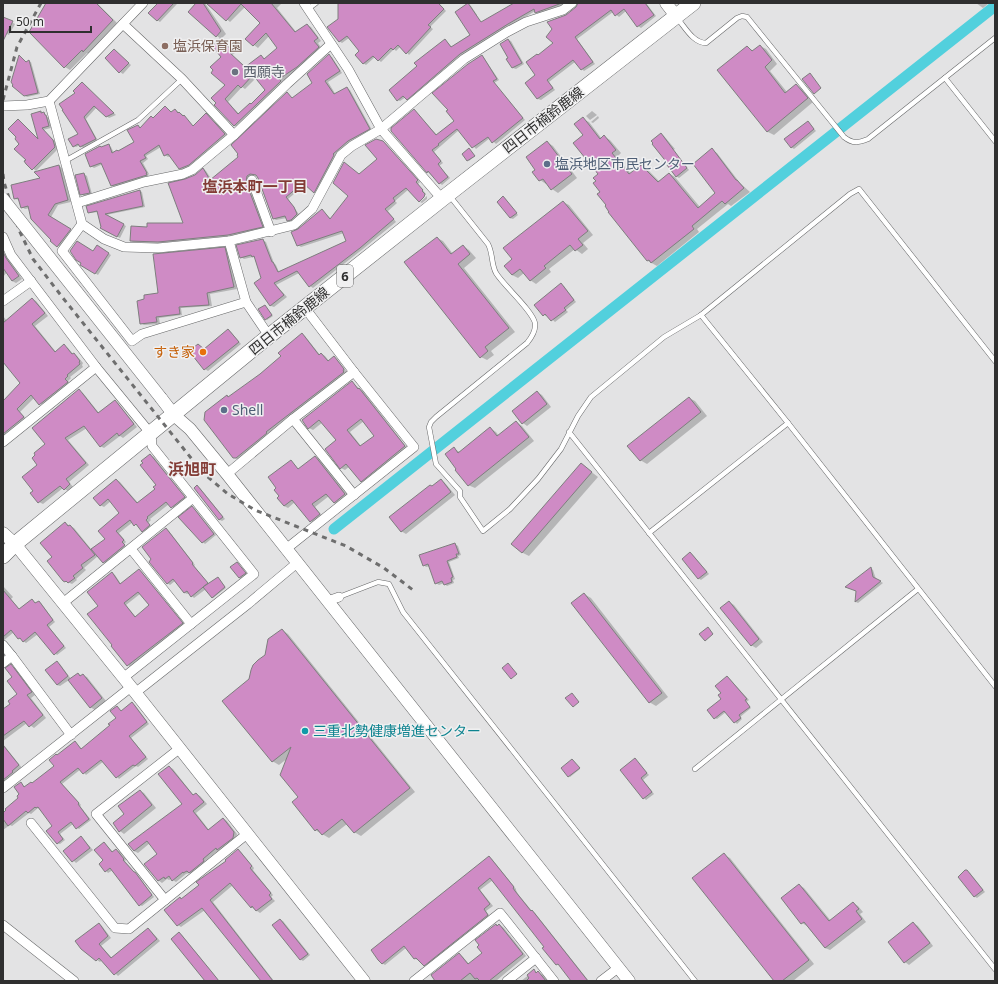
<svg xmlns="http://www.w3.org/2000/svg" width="998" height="984" font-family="'Noto Sans','Noto Sans JP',sans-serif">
<rect width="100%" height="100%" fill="#e3e3e4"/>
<g fill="#0003" fill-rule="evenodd">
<path d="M48,3H97L117,23L89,54L87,53L70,70L65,67L30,32Z"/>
<path d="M159,3H176L177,4L160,22L157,20Z"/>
<path d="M198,3H205L226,34L221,39L217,36L190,12Z"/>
<path d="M208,3H282L277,8L297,33L307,25L311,27L321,41L318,43L322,49L301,69L283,81L285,84L239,128L235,126L216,105L226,85L221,39L225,42L235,53L232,55L246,67L261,56L265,59L279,48L269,36L258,48L246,39L261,23L245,7L230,22ZM256,78L266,90L252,105L239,114L228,102L242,87L245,89Z"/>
<path d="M339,3H439L446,11L430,27L433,29L409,55L401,46L396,51L394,49L381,62L375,57L366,65L363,63L360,51L349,38L342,43L339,41Z"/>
<path d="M516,3H567L563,6L539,14L535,11L463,56L410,100L406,97L400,101L398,100L418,66L445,40L452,47Z"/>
<path d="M578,3H646L656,16L641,28L638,26L626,11L619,17L613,12L577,39L595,64L584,71L575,62L549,82L555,90L541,100L538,99L526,83L536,75L538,56L555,43L567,16L577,8Z"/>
<path d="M976,3H989L983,8Z"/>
<path d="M468,4L471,6L477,15L465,24Z"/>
<path d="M3,18L15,24L9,35L3,32Z"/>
<path d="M508,40L511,41L524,64L516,69L513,68L508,59L509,58Z"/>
<path d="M760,46L766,49L777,64L770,71L787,92L796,85L802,89L813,102L774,135L768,132L718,70L747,47L754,51Z"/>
<path d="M114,50L131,65L123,74L120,72Z"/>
<path d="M20,56L27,63L29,61L31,62L40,94L27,97L24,95Z"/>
<path d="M329,56L332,57L342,73L328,82L336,95L347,88L350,90L372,130L351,143L335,156L336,157L317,194L306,184L288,199L296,210L300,216L294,221L290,222L287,218L276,220L273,218L257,176L254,175L250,178L265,228L231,236L161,243L133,242L131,241L148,228L185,224L195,176L204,169L206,171L212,180L240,157L287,93L293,99L314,83Z"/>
<path d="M482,56L484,58L499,80L494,83L525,120L496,144L490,138L476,149L459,130L434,152L443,163L439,166L450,178L442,185L428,172L414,110L437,135L455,121Z"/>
<path d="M84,85L116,115L109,118L97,107L86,119L98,141L83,148L80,145L76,147L73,146L80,134L77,93Z"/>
<path d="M165,107L172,113L175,110L182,114L194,127L209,116L228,136L192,166L183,170L180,168L170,156L168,157L165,155L161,147L146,156L148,159L143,163L149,174L148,175L149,177L115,187L112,185L103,164L94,168L91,166L101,148L108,145L111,147L114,153L136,142L138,126L141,128L154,119Z"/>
<path d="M592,111L597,115L590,120L586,116Z"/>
<path d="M41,112L49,118L51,128L43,130L56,142L58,149L36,171L27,163V160L21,143L18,120L39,140Z"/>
<path d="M598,116L599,118L593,123L591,122Z"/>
<path d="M583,119L589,122L602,139L605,137L610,140L621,153L617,157L631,174L641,166L647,169L660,182L670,174L675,177L700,207L717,193L712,150L717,153L740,183L750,192L731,206L728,204L697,229L699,232L657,266L648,261L610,213L597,181L599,175L584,136Z"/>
<path d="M808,122L816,131L794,149L791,147Z"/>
<path d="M661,134L664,136L675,149L673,150L689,170L679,178L676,176L670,164Z"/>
<path d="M383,142L386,144L420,182L418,184L426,194L419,200L409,189L395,201L397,203L388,211L396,222L363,249L313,288L310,286L299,273L276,285L287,297L274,307L271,306L255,284L262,278L256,258L253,257L244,259L241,257L262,240L266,242L274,263L276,265L279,272L347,242L344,233L301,247L298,245V230L322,210L331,219L349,196L360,175L379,159Z"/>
<path d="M547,142L553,146L577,178L558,193L552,189L547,183L546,184L540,180L537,170Z"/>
<path d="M470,150L475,156L469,161L463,154Z"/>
<path d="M59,166L62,168L71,202L58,205L51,217L73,231L61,248L51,241L52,240L30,208L25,209L22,207L20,200L15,199Z"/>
<path d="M84,174L87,176L92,194L84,196L81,194Z"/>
<path d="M140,191L142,192L145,207L106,215L126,226L120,238L101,228L98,212L91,213L88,212Z"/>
<path d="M427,196V199L422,203L420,202Z"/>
<path d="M504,197L518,215L513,219L510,218Z"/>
<path d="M563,202L569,205L593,235L583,243L588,249L582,254L575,249L549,269L551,272L536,284L530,280L524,273L518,278L512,275L505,266L513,259Z"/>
<path d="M437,238L443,241L453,254L463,246L469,250L476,258L464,268L515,332L491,351L494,355L487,360L481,357Z"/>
<path d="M97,246L111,255L98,275L82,265L93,253Z"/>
<path d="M224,248L228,250L237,289L210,294L212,306L181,308L182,315L159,318L160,324L144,325L141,323L159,294Z"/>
<path d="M3,252L7,255L22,279L16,283L12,281L7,272L3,277Z"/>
<path d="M561,285L564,286L576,302L566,310L568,312L555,322L548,315L546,316L544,315Z"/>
<path d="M32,299L36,301L48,316L35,326L56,352L64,346L68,348L73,354L77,356L83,363L82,365L83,367L70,377L71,378L68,381L71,384L44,406L34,398L20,412L27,420L3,440V402L22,383L3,361V316L7,321Z"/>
<path d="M265,306L273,316L267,320L266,319Z"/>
<path d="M228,330L231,332L241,344L208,371L205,369L202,348L205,349Z"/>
<path d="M302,334L305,336L320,355L322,354L325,356L329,361L334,357L337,359L347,372L346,373L347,374L240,459H237L233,457L227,396L229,398L261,374L282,356Z"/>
<path d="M352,383L363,391L408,449L365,483L361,481L350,466L345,470L341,468L338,441L323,422L313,430L309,428ZM364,421L375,436L361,446L350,432Z"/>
<path d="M79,391L83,393L99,413L115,401L118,403L137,427L123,438L120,436L104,448L100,446L87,428L68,440L89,465L69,482L73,487L68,491L63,488L43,504L39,502L34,491L39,465L46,444Z"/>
<path d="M537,392L542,395L551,407L527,426L523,423Z"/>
<path d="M689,398L695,401L707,416L647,464L640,460Z"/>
<path d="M516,422L522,426L534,441L475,488L468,485L454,449L460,452L490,428L496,432L499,436Z"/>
<path d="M150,455L154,457L187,499L175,509L169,504L150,519L151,520L148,523L152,527L146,533L133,522L119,533L126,542L124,544L127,548L106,564L98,556L84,568L86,570L76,579L77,580L72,584L63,580L53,557L65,523L74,528L91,549L106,539L121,514L111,501L104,507L100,505L117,480L120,482L138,503L156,489L157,485Z"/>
<path d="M315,457L319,459L348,496L338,505L334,503L329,496L315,507L323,517L315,523L311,521L295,502L288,508L284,506L280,496L291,461L294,464L299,470Z"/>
<path d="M581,464L598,477L529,556L523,553L512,544Z"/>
<path d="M441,480L445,483L455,495L406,534L401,531L433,487Z"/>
<path d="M197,487L200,488L225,519L222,521L220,520Z"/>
<path d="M192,507L195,509L216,535L205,544L187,527L180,518Z"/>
<path d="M166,529L169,531L195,565L194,566L209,584L219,579L226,588L213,598L206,589L194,598L189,593L187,594L185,593L175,581L170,585L167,583Z"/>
<path d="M455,544L458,546L461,555L458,556L459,558L449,562L455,579L453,580L454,583L447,586L444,583L439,585L436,583L430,566L426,567L424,565Z"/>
<path d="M691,553L693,555L709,574L701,580L698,578Z"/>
<path d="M237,563L248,575L242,579L239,578Z"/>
<path d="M871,568L873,570L876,579L883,583L858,603L856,602L857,591Z"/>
<path d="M139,570L142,572L185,625L131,667L128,665L100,606L112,573L115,575L121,584ZM140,594L150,606L136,617L126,605Z"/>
<path d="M3,586L13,597L11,599L20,610L32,600L36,604L39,602L41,603L55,622L49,627L66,648L57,655L38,634L26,643L19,638L14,632L3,641Z"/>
<path d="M584,594L591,598L668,697L656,706L649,702Z"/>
<path d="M729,602L734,605L763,642L756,648L751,645Z"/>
<path d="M282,630L288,634L415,792L361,836L354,832L347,824L329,838L315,830L299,797L288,758L279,765L272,761L250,680Z"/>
<path d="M57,663L60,664L71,679L78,674L87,677L106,701L95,710L90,707L69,680L60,686L57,685Z"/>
<path d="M11,666L15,668L35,695L31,698L46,718L34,728L27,723L3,741V710L11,704L19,694Z"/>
<path d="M728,677L749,700L746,702L751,708L740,717L742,719L737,724L726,712L717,719L715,718L723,700L722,693Z"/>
<path d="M132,704L135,705L149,724L131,738L148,759L138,767L136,766L119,779L104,761L86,775L81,769L62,784L81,805L80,806L91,820L79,829L73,824L60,834L65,840L60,844L57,843L54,826L38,808L31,814L29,813L12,826L10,825L3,830V815L20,798L21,783L25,787L33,784L55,766L58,756L75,743L82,749L111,726L117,718V707L122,712Z"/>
<path d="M3,744L22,768L3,786Z"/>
<path d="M572,760L580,769L570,777L569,776Z"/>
<path d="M635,760L649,775L643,780L654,794L646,800L644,798Z"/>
<path d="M169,767L173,769L194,796L196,794L200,796L207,804L196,813L209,830L224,819L227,821L237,834L236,839L222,851L219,850L205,861L207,863L193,874L190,873L186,874L176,882L171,879L169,880L167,879L162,883L158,880V854L150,843L138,853L134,851L183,804Z"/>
<path d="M140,791L144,793L156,808L124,834L120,831L114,823L126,814Z"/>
<path d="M81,837L93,850L76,863L64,851Z"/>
<path d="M104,843L113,852L116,850L119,851L126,860L125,861L134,872L137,874L154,897L142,906L140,905L113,870L108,873L100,864L104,861Z"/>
<path d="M238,850L241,852L254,868L253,870L273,895L271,897L275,901L260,913L251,907L233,885L213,902L274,981H262L205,910L181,927L178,925L181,900L200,885Z"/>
<path d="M724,855L730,858L814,964L793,981H775Z"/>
<path d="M489,857L492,859L516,889V890L518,894L532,911L535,913L588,980L587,981H573L560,966L557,964L545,947L493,880L480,890L493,906L486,911L490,917L427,966L419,959L418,960L415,959L406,948L385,965L382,963Z"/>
<path d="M967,871L970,873L985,892L977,898L974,896Z"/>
<path d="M799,885L804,888L831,921L853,903L858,906L863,912L860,914L866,922L830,950L825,948L807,926L802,923L782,899Z"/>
<path d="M280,920L283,921L310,955L303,961L300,959Z"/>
<path d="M913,923L918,926L933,946L909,965L905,962Z"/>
<path d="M99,924L102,926L111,938L101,946L112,958L148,929L151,931L160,941L118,976L102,960L100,962L97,960Z"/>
<path d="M496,925L498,926L500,925L504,928L526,956L496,981H436L459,954L463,957L469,964L483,953Z"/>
<path d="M179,933L182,935L219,981H206Z"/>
<path d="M534,971L543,975L548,981H521Z"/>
</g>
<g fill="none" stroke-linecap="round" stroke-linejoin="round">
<path stroke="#52d0dd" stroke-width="11" d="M334,529L995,6"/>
</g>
<g fill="#cf8bc5" stroke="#7e7e7e" fill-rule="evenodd">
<path d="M46,3H96L113,20L83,52L82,50L64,68L29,32Z"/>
<path d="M158,3H174L157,21L148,13Z"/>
<path d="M196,3H203L221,31L216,37L188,12Z"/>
<path d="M206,3H271L295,32L307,24L318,38L314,41L319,47L297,67L279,79L281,81L234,126L214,105L216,103L211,98L225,85L211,73L213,70L210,67L221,57L212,46L221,38L231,50L229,52L245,67L261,55L264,59L277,48L266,33L253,46L245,39L260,23L241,4L226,21ZM253,75L265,90L251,104L250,103L238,114L225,99L238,85L241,88Z"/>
<path d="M338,3H438L444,9L428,25L431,27L406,54L398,45L393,50L391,48L378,61L373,56L363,64L355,55L359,51L347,36L339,42L327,27L338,19Z"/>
<path d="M468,3L481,22L514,3H562L535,13L534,9L508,24L460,54L407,100L403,96L397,101L389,90L417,66L414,63L445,39L451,47L470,35L455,12Z"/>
<path d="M578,3H645L654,15L637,27L624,9L615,16L611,10L575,37L593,62L581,70L573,60L547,80L553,88L537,99L525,83L535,75L526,62L537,54L538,55L553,43L546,37L552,29L547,22L566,15L576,7Z"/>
<path d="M3,17L13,21L3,41Z"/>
<path d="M508,39L522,63L512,68L506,59L508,58L500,44Z"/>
<path d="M760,45L772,60L765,67L785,93L796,84L808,98L767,132L717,70L747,46L752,51Z"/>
<path d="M114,49L129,63L119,73L105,58Z"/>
<path d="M329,54L340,71L325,81L334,94L347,87L370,129L348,141L333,154L334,155L314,193L303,183L286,197L294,207L297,214L291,220L287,221L285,216L273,219L258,178L256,175L250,174L247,176L246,182L263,227L228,235L158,242L130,241L131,226L147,227V223H183L168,183L185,179L195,175L203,168L210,180L238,157L237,155L238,154L231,145L287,92L292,98L312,83L307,74Z"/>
<path d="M19,55L26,62L29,60L38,93L24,96L12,86L13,85L11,82Z"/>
<path d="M482,55L497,79L493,81L523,118L492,143L488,137L472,148L457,129L438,144L439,145L432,150L441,161L438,164L448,177L439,184L428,171L427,173L391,131V128L414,109L436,135L454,121L446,111L448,110L432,93L468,64Z"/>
<path d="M810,73L821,88L814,94L802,79Z"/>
<path d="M82,82L114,113L106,117L94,106L84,117L96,139L80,147L78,144L73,147L68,139L78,134L62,110H63L59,104L75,93L73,91Z"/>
<path d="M165,106L171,112L175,109L178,113L179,112L183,116L184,115L193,126L206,113L225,134L189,165L179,169L168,154L164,156L159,145L144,155L146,158L140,161L147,173H146L147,175L111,186L101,163L90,167L85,154L100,146L101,147L109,144L112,153L117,150L118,151L134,142L127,130L138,125L140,128L151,116L153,118Z"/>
<path d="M41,111V113L44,112L45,115H46L49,126L42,128L53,140L55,147L32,170L26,164L24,161L26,160L14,149L19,144L15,139L16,137L8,129L18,119L38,139L31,114Z"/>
<path d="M583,117L600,139L604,135L616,150L612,153L629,174L641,165L658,182L669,173L698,208L715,193L693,164L712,148L736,180H737L744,188L725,204L722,201L692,226L694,229L651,263L649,260L647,261L608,212H609L605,206L606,205L597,194L600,192L593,183L596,181L593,178L598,174L573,143L583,135L574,124Z"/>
<path d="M808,121L814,129L791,148L784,139Z"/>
<path d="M661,133L687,168L676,177L667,165L668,164L652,144L653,143L651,141Z"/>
<path d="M376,139L383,141L418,180L416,182L423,190L422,191L425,194L424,197L419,202L406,188L393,198L395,201L385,209L394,219L360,248L309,287L297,271L274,283L284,295L270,306L254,283L261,278L254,256L252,257L251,255L240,258L236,245L263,239L272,262H273L278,272L346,241L342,231L297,246L291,232L298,229L322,209L330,219L348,196L333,183L344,162L359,174L377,159L365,145Z"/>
<path d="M547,141L572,174L551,190L543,179L539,181L532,172L535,170L526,157Z"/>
<path d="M469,148L475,156L467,161L462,154Z"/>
<path d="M59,165L68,200L55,204L48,215L71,229L57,247L50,241L51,240L31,219L28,206L21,208L18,198L14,199L11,185L40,178L34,172Z"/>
<path d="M84,173L90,193L80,195L75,175Z"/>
<path d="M140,190L143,206L105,214L124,224L117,237L100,228L101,227L97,211L88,213L86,206Z"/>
<path d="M503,196L517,213L510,218L497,202Z"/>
<path d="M563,201L588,231L578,239L583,245L575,251L570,245L544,266L546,268L530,281L520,269L512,275L504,266L512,259L503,248Z"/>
<path d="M437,237L451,254L463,245L470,254L458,264L509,328L485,347L488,351L480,358L404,262Z"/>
<path d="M77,241L93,251L97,245L109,253L95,274L80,265L81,263L76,260L70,251Z"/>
<path d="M225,247L234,287L207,293L209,305L179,307L180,314L156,317L157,322L140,324L137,301L144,299V295L158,293L153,254Z"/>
<path d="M3,252L6,258L19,276L12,281L3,268Z"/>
<path d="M561,283L574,300L564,308L566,310L551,321L545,314L543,316L534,305Z"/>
<path d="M32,298L45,313L32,324L55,352L64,344L72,354L74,353L80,361L79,362L80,364L67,375L68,376L65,379L68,382L39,405L31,395L17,409L24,417L3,434V401L20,383L3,362V323Z"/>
<path d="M265,305L272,315L265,320L258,309Z"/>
<path d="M228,329L239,342L204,370L189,351L198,344L204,349Z"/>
<path d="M302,333L319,355L321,353L328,361L334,356L344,369L343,371L344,372L266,432L267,433L236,458H233L204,420L205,412L227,395L228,397L260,374L281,356L278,353Z"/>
<path d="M352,381L358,389L359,388L405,446L361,482L346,464L340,469L325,449L336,440L319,420L308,429L302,420ZM361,419L374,436L360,446L347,430Z"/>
<path d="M79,389L98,413L115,400L134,424L119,436L117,433L100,447L84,426L65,438L86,463L66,479L70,484L64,490L60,486L38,503L30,493L33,491L22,477L37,465L32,458L35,455L34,453L45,444L32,428Z"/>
<path d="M537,391L547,404L522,424L512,411Z"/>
<path d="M689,397L701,412L640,461L627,446Z"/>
<path d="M516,421L529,437L468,486L455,470L456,469L445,454L454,447L458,453L490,427L497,436Z"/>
<path d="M150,454L185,497L171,508L166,502L147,517L148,518L146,520L150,525L142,532L136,524L134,526L130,520L116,531L124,540L122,542L125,545L103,563L91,549L105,539L98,531L119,513L108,499L100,506L93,498L116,479L137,503L155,489L153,487L156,485L140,465L143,463L141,461Z"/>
<path d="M315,456L345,494L334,503L326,494L312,504L320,514L310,522L292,500L284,506L277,498L279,496L274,490L276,488L268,477L291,460L298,469Z"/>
<path d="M581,463L592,472L522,553L511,544Z"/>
<path d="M441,479L451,492L401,532L389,517L430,485L432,486Z"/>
<path d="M197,485L223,517L219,520L194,488Z"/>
<path d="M192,506L214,534L202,543L178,517Z"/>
<path d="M65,522L68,526L70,525L95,555L81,565L83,568L73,576L75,578L68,583L66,581L65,582L63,581L47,561L52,557L40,543Z"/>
<path d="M166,528L193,563L192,564L208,583L191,597L187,591L184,593L173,579L167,584L149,562L151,559L142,547Z"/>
<path d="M455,543L459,554H456L457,557L447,561L453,577L451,578L452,582L444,585L442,581L435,584L428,564L423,566L419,555Z"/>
<path d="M690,552L707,572L698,579L682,559Z"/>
<path d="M237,562L246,573L239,578L230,567Z"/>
<path d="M871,567L873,577L881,581L855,602L856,591L845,587Z"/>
<path d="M139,569L183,623L127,666L111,646L112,645L87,614L98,606L87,592L112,572L120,584ZM138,592L149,605L135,617L124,603Z"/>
<path d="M218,577L225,587L212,598L203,587Z"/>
<path d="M3,590L19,609L32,599L35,603L39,601L53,620L47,625L64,646L54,655L35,632L23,642L20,638L18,639L11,630L3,637Z"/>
<path d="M584,593L662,693L649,703L571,603Z"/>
<path d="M729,601L759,639L751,646L720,608Z"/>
<path d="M708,627L713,634L705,641L699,634Z"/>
<path d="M282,629L410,788L354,833L342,819L322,835L317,829L315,831L292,802L298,797L280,775L291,747L272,762L222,701L249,679L251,670L253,665L258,660L265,655L268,639Z"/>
<path d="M57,661L68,676L57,685L45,670Z"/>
<path d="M508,663L517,674L511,679L502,668Z"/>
<path d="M11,664L32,692L27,695L43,715L29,727L24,721L3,736V709L10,704L8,701L17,694L7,681L12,677L5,668Z"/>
<path d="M78,673L80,676L83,674L102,698L90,708L68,680Z"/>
<path d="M727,676L747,699L745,700L750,707L739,715L741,718L734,723L724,711L714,719L707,710L721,699L718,695L721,693L715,686Z"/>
<path d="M572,693L579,702L573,707L565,698Z"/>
<path d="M132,702L147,722L129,736L146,757L135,766L133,765L116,778L101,760L83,774L78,768L60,782L79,803L78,804L89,819L76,829L71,822L58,832L63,839L57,844L46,831L52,826L38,807L36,808L35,807L28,813L26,811L8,826L3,819V813L6,810L5,809L18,798L17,796L19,794L14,787L21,782L24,787L31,782L32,783L54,766L49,760L56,754L57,755L75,741L81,749L110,725L108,724L116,718L110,711L117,706L121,711Z"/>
<path d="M3,745L19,765L12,771L13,772L3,780Z"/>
<path d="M635,758L647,773L641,778L652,792L643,799L620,770Z"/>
<path d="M572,759L580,768L568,777L561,768Z"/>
<path d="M169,766L193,795L196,793L204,802L193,811L208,830L223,818L234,832L233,838L217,850L216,848L203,859L204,861L189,873L187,871L183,873V872L172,881L169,876L165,879L164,877L158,881L144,864L157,854L147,841L134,851L128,844L182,804L158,774Z"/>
<path d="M140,790L152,805L119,832L113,823L124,814L118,806Z"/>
<path d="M81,836L90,848L72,862L63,851Z"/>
<path d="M104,842L112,852L116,849L124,859L123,860L134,872H135L152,895L139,906L110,868L105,872L99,864L103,860L94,850Z"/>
<path d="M238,849L252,866L250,868L271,893L269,895L272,899L256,911L252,906L251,908L230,883L210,900L273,981H261L202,908L177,926L164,910L180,897L181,899L199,885L196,882L226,861L225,860Z"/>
<path d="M724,853L809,960L782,981H774L692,878Z"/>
<path d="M489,856L514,887L513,888L515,891L531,911L532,910L588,981H571L558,964L556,965L542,948L544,947L490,878L478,888L490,904L484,909L488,915L424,966L416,958L414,959L404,946L382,964L378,960L371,950Z"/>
<path d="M965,870H967L983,890L974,897L958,877Z"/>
<path d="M799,884L829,921L853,902L859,909L856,911L862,919L825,948L804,922L801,924L781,898Z"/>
<path d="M280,919L308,954L300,960L272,925Z"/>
<path d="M913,922L930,943L904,963L888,942Z"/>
<path d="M99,923L108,936L99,944L111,958L148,928L157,939L114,975L99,958L96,961L81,949L75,941Z"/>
<path d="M496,924L497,926L499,924L523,954L489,981H480L477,978L475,979L470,973L460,981H435L431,975L459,953L468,964L482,953L477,947L479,945L475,940Z"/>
<path d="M179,932L211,971L219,981H205L171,939Z"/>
<path d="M534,969L536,973L538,971L546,981H526L529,978L527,975Z"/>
</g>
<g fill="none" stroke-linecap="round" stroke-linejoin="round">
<g stroke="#676869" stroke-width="5.5">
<g id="service">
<path d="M308,9L316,3"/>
<path d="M677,18C685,27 693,43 706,43L737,18L742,16L747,17L844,137C853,144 858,143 868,139L995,38"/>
<path d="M945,78L995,141"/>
<path d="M65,161L138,120L182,79"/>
<path d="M449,195L488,244C493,253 491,264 496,273C504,286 532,310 535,323C536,331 532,337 527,343L436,417L431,422L429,427L436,464L460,491V497L483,531L510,509L538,479L561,449L578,416L591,397L664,337L701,315L850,194L859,189L995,361"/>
<path d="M701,315L788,423L995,686"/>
<path d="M569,432L995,969"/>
<path d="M649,533L788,423"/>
<path d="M339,597L378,582L389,584L403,612L695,981"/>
<path d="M695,769L918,589"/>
</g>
</g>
<g stroke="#676869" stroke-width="10">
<g id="minor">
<path d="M304,3L348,69L381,129L442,199"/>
<path d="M123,24L182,79L234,135"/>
<path d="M49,101L82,224L104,239L124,247L158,248L229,241L294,225L312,209L341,155L352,146L381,129L464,59L507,32L526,22L563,10L572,3"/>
<path d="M3,106L27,105L49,101L143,3"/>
<path d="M252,180L271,232"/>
<path d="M77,203L144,182L183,174L192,170L234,135L287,84L331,44"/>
<path d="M82,224L62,251L132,341L142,334L246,302"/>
<path d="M3,237L11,255L96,367L151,434L152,446L254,574L123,678"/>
<path d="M229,241L246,302L269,336"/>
<path d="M3,301L31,281"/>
<path d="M293,419L354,495"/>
<path d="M3,442L96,367"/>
<path d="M227,474L293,419L354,372"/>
<path d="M131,549L191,624"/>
<path d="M286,549L414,447L354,372L305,308"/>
<path d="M328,601L339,597"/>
<path d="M63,603L193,498"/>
<path d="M3,645L12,656L3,663"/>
<path d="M12,656L71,735"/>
<path d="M135,693L248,604L297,563"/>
<path d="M179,749L96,814L165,900L247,834"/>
<path d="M3,788L131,687"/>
<path d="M31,823L115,928L129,929L165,900"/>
<path d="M3,925L74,981"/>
<path d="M414,981L500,913L554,981"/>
<path d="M507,981L536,958"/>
<path d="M601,981L618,968"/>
</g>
</g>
<g stroke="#676869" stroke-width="13">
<g id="tertiary">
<path d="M666,3L676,16"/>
<path d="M161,398L174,415L190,429L227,474L629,981"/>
<path d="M3,533L15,544L131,687L364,981"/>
</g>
</g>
<g stroke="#676869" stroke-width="16">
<path id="primary" d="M3,556L15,544L269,336L442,199L693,3"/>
</g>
<use href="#service" stroke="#fff" stroke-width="4.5"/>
<use href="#minor" stroke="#fff" stroke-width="9"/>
<use href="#tertiary" stroke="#fff" stroke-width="12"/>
<use href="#primary" stroke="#fff" stroke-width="15"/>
<g stroke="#6e6e6e" stroke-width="3" stroke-dasharray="5 5" stroke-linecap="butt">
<path d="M3,100L17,47L41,3"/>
<path d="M3,174L4,182L19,230L33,259L63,298L203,473L228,494L255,510L346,546L384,568L413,590"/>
</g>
<g stroke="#676869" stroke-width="13" stroke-linecap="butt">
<path id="tertiary-bridge" d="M3,199L161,398"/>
</g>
<use href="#tertiary-bridge" stroke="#fff" stroke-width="12"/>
</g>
<circle fill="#8d6e63" stroke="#f0f0f1" stroke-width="1.5" cx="165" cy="46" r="4"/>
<circle fill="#6b7280" stroke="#f0f0f1" stroke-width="1.5" cx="235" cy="72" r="4"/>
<g fill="#5c6f8a" stroke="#f0f0f1" stroke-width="1.5">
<circle cx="547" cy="164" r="4"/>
<circle cx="224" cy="410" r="4"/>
</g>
<circle fill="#e8710a" stroke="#f0f0f1" stroke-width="1.5" cx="203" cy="352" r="4"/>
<circle fill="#0f9aa8" stroke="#f0f0f1" stroke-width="1.5" cx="305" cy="731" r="4"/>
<g text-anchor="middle" stroke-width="3" stroke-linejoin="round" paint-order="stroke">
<rect fill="#f0f0f1" stroke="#696969" stroke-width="1" x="337" y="265" width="16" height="22" rx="3"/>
<g font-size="13" font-weight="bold" fill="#2f2f2f">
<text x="345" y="281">6</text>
</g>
<g font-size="14" fill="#785e54" stroke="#f0f0f1" text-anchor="start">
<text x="173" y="51">塩浜保育園</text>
</g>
<g font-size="14" fill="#5b616d" stroke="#f0f0f1" text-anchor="start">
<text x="243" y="77">西願寺</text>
</g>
<g font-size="14" fill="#2f2f2f" stroke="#f0f0f1">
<text transform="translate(543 120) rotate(-38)" y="5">四日市楠鈴鹿線</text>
<text transform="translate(289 321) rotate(-39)" y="5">四日市楠鈴鹿線</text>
</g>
<g font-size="14" fill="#4e5e75" stroke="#f0f0f1" text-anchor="start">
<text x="555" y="169">塩浜地区市民センター</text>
<text x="232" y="415">Shell</text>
</g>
<g font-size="14" fill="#c56008" stroke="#f0f0f1" text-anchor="end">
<text x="195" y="357">すき家</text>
</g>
<g font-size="14" fill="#0d838f" stroke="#f0f0f1" text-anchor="start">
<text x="313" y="736">三重北勢健康増進センター</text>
</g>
<g font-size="15" font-weight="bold" fill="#833c36" stroke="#f0f0f1">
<text x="255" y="192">塩浜本町一丁目</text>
</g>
<g font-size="16" font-weight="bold" fill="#833c36" stroke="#f0f0f1">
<text x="192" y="475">浜旭町</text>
</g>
</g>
<rect width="998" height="984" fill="none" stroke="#2f2f2f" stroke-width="8"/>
<path d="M10 26v6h81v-6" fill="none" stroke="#2f2f2f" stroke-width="2"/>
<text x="16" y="26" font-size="12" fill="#2f2f2f" stroke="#f0f0f1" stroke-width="3" paint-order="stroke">50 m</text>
</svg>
